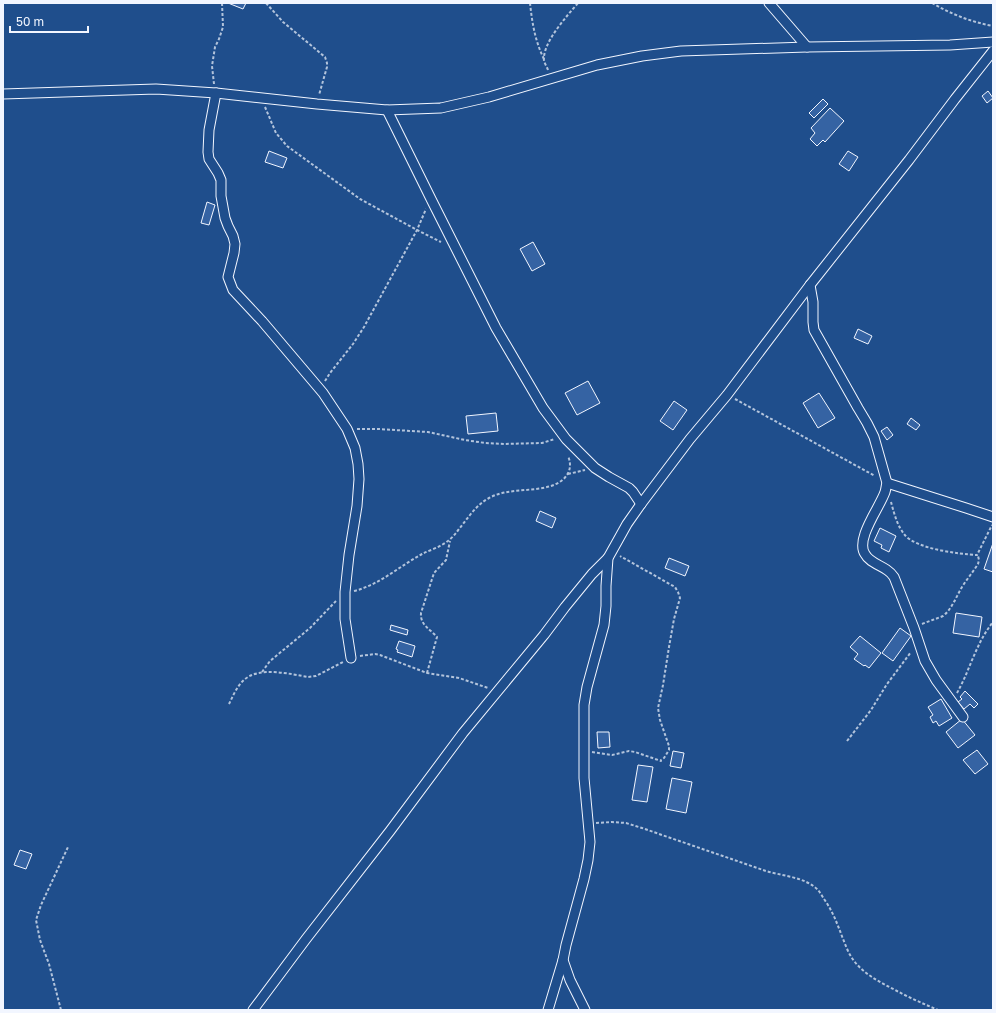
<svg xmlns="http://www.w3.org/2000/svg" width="996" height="1013" font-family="'Golos Text',sans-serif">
<rect width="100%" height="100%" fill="#1f4e8c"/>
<g fill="#3563a3" stroke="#f2f6ff">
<path d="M228,3H246L243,9Z"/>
<path d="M988,91L993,98L987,103L982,96Z"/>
<path d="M823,99L828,104L814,118L809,113Z"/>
<path d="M830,108L844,121L825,142L823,140L817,146L810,139L815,133L811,128Z"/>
<path d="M269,151L287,158L283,168L265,162Z"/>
<path d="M848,151L858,157L849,171L839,164Z"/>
<path d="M207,202L215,205L209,225L201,223Z"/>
<path d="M533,242L545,264L532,271L520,249Z"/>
<path d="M858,329L872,336L868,344L854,338Z"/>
<path d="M588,381L600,403L577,415L565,393Z"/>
<path d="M819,393L835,418L818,428L803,403Z"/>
<path d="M674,401L687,410L673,430L660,421Z"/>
<path d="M496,413L498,431L468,434L466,416Z"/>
<path d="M911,418L920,425L916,430L907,424Z"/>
<path d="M887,427L893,435L887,440L881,431Z"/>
<path d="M540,511L556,518L552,528L536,521Z"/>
<path d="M880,528L896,536L889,552L881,548L882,545L874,541Z"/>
<path d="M993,543V572L984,569Z"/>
<path d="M669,558L689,566L685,576L665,568Z"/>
<path d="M956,613L982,617L979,637L953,633Z"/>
<path d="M391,625L408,630L407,635L390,630Z"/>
<path d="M900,628L911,636L893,661L882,653Z"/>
<path d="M860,636L881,653L869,668L865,665L864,666L854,659L858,654L850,647Z"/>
<path d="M399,641L415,646L412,657L397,652L398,650L396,649Z"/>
<path d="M965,691L978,704L974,708L970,704L964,709L958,702L962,699L960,697Z"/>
<path d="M941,699L952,718L939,726L936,721L933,723L930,717L933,715L928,707Z"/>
<path d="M962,719L975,735L958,748L946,732Z"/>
<path d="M597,732H609L610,747L598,748Z"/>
<path d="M977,750L988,764L975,774L963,760Z"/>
<path d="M673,751L684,753L681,768L670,766Z"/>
<path d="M638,765L653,767L647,802L632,800Z"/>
<path d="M672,778L692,782L686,813L666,809Z"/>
<path d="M20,850L32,854L26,869L14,865Z"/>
</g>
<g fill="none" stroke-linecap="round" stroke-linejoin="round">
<g stroke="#f2f6ff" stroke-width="11">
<g id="street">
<path d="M769,3L807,47"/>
<path d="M216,93L209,130L208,152L209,159L218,173L221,180V196L225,218L228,226L233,236L235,244L234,253L228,277L233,290L262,321L323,393L347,429L355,448L358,464L359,479L357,506L349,555L345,592V619L351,658"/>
<path d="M3,94L156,89L216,93L317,104L387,110L441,108L489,97L597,65L642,56L681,51L807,47L950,45L993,42"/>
<path d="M387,110L431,199L496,328L543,408L566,439L595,468L609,477L629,488L633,492L641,504"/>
<path d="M810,285L813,302V322L814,330L858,408L867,423L874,437L887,483C886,486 886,489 885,492C880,507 855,539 865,554C869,562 880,565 887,570C890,572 892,574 894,577L914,628L925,661L936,680L963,717"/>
<path d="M887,483L966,508L993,517"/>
<path d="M253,1010L306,939L390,831L463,733L544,635L565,607L592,574L608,558"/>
<path d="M548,1010L563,960"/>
<path d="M585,1010L570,980L563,960L566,945L584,879L588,860L590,842L584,778V705L587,687L604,625L606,606V586L608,558L627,524L641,504L690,439L727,395L810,285L909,160L955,99L993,51"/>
</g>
</g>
<g stroke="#b3c4dc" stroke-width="2" stroke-dasharray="3 2" stroke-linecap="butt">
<path d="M266,3L283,22L325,57L327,63V67L319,95"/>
<path d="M530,3C532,22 535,41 544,59"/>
<path d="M932,3C951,14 971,22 993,26"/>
<path d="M548,70C547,67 545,64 544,61C542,43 567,16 578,3"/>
<path d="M214,84L212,66L215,47L219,39L223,27L222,3"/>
<path d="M265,107L276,133L287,146L360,199L417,230L441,242"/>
<path d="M325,381L330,373L353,344L364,327L417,230L426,209"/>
<path d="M735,399L875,476"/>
<path d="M357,429H378L428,432L465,440L485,443L504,444L542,443L555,439"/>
<path d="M568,474L585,470"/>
<path d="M891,502C894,513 897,525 904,534C915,549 959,554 977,555L992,525"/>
<path d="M354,591C379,585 400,566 422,554C430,550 441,547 449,540C453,537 456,533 459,529C468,518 476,505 489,498C507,488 531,492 551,486C566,481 574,470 568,456"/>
<path d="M922,624C929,621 936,619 943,616C952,609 956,597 962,587C967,579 973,572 978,564L979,560L978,556"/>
<path d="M360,656L375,654L380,655L427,673L459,678L488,688"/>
<path d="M262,672L270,661L310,628L336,601"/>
<path d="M427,673L437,637C430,629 420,625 421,613L434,573L446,560L450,541"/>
<path d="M957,693C970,670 976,643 993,622"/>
<path d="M229,704C233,696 237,686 244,680C259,666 290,674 308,677L316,676L343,662"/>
<path d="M847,741L871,710L887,684L911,652"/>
<path d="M592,752L612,755L629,751L635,752L661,761V760L664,758L669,750V746L660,720L658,708L663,685L669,647L674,619L680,598L678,592L675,587L620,556"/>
<path d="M596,823L612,822L626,823L642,828C682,842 723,856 763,870C780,876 803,876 817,889C820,892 822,896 824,899C836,916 840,933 848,951C858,972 878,981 897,991C910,998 924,1004 938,1010"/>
<path d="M61,1010L49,964L40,940L36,920L41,905L68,847"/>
</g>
<use href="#street" stroke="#1f4e8c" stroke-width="9"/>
</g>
<rect width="996" height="1013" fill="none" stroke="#f2f6ff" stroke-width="8"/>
<path d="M10 26v6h78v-6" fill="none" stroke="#f2f6ff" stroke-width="2"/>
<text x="16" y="26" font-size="12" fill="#f2f6ff" stroke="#1f4e8c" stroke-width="3" paint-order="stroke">50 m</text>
</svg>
